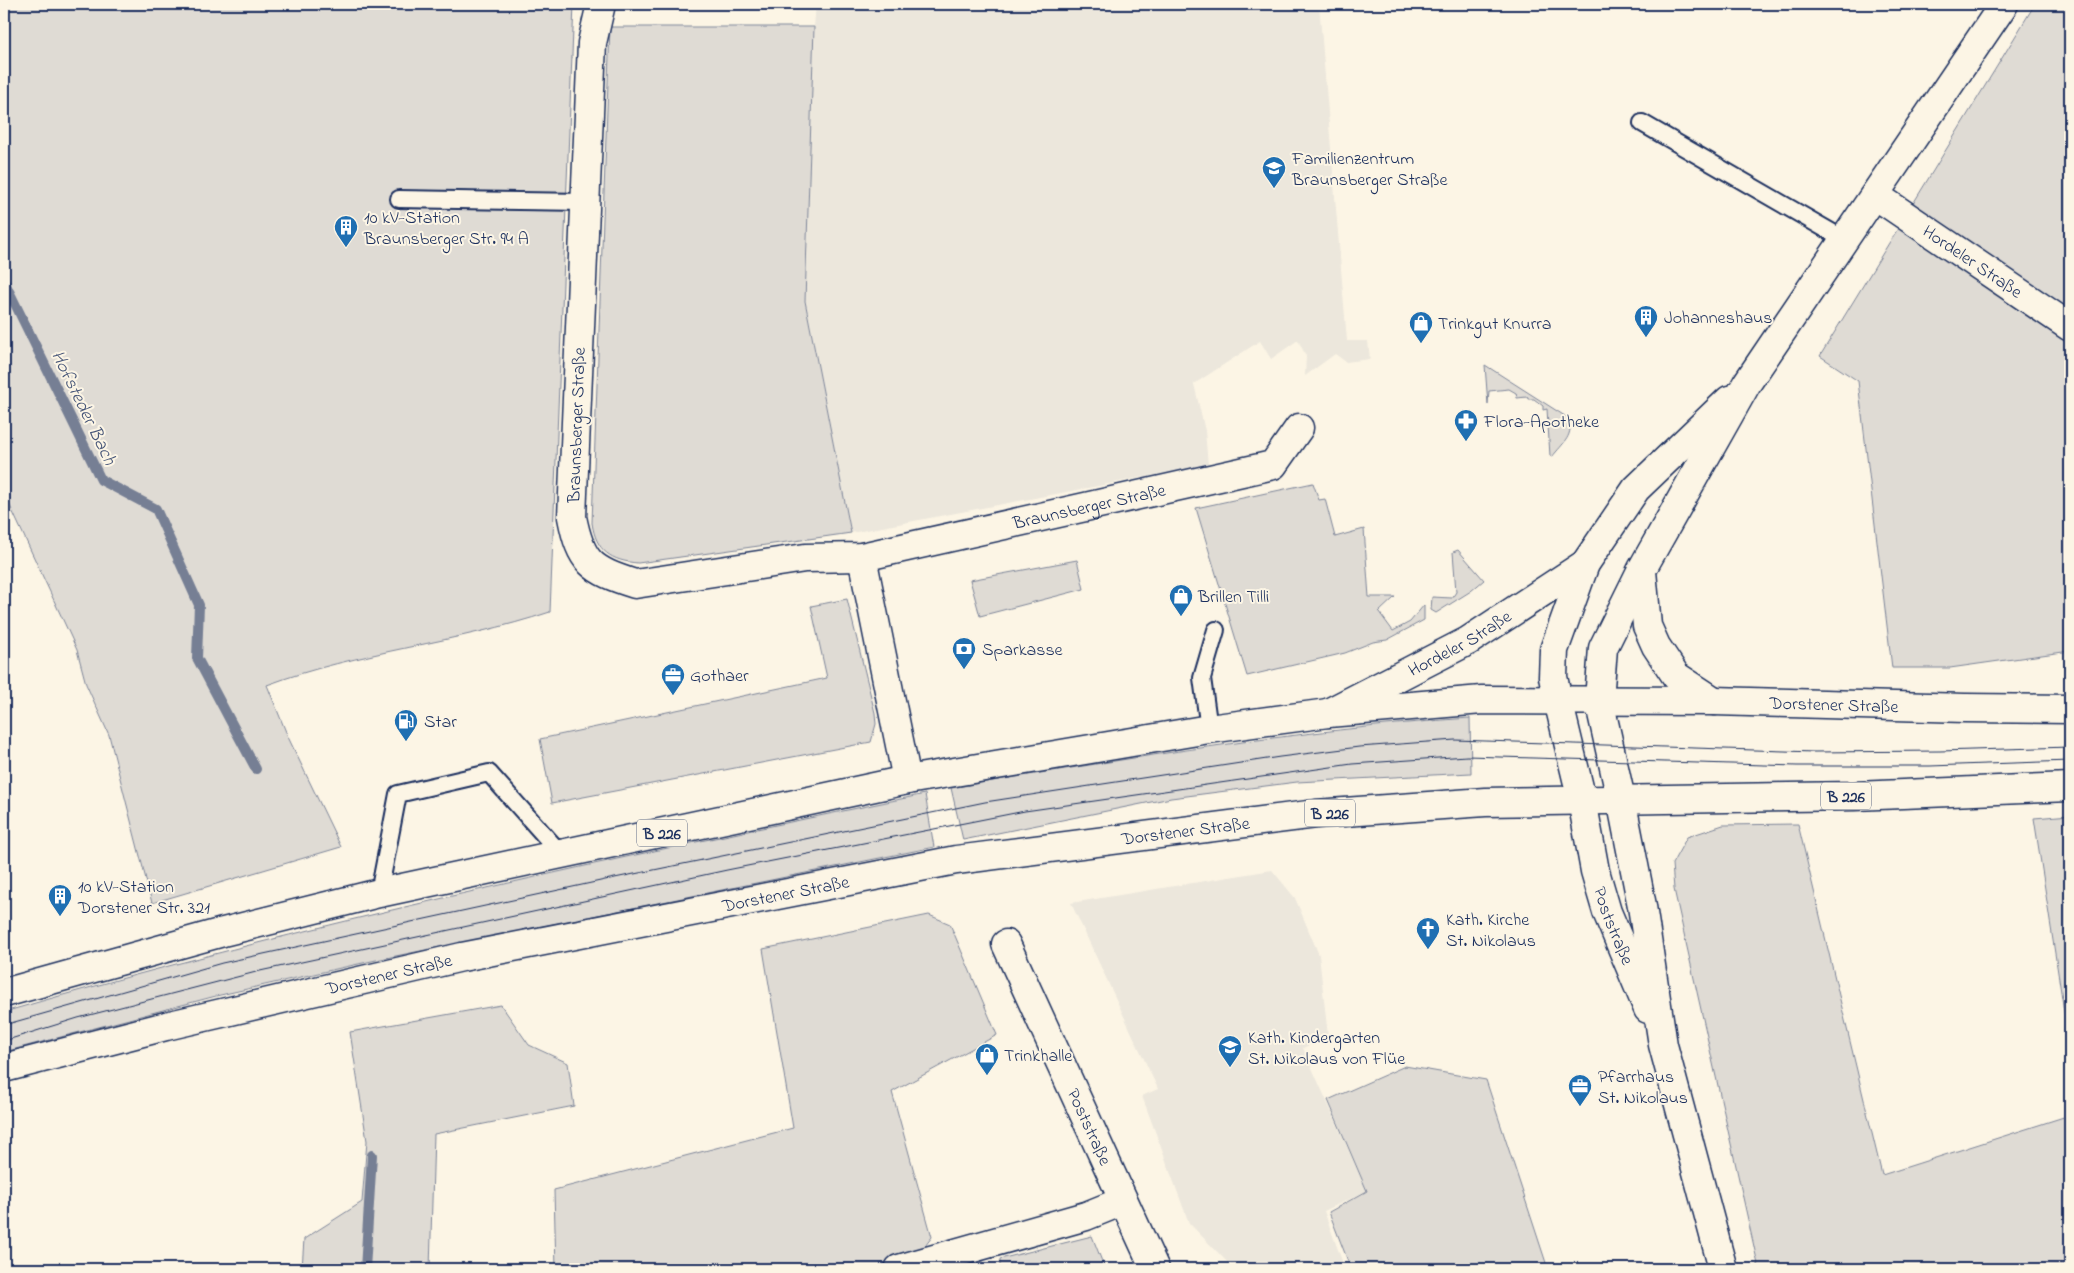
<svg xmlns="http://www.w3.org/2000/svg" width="2074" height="1273" font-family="'Indie Flower',sans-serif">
<rect width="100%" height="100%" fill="#fcf5e5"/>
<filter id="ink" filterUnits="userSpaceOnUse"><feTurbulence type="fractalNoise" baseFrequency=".02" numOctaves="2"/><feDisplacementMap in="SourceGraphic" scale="10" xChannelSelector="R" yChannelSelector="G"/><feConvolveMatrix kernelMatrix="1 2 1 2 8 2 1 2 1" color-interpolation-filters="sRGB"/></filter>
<g filter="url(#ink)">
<g fill="#ece7dc">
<path d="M816,4H1319L1347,341H1368L1370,359L1346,362L1335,354L1305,376L1306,356L1298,340L1271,359L1260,341L1194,384L1205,431L1208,465L851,533L805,301L814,27Z"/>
<path d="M1272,870L1295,898L1319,955L1328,1036L1303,1048L1367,1191L1324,1211L1345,1269H1234L1189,1223L1142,1096L1158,1089L1071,903Z"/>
</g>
<g fill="#dfdbd4" stroke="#7d8599">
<path d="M4,4H574L550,612C458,643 358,651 267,685L288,737L341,847L152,903L109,735L86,684L77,650L4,493Z"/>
<path d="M2035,4H2070V651L1950,668H1892L1858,381L1820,356Z"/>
<path d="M610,27H814L805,301L851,533L638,563C611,561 596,551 592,523Z"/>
<path d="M1485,365L1568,418C1575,435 1563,443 1552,457L1550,456L1547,409L1543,410V406L1534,399H1528L1527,397L1517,398L1516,393L1509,389L1489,391L1488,405Z"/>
<path d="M1313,483L1319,500L1325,499L1335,537L1364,529L1369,597H1395L1379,612L1393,631L1410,622L1424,605V620L1387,640L1373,642L1345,653L1247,676L1196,508Z"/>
<path d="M1458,550L1484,580L1471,591L1436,613L1431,610L1432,597L1452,598L1456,592L1453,552Z"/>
<path d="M1077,560L1084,589L980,616L970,580Z"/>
<path d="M847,599L875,713L876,724L871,742L552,803L540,739L827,678L811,606Z"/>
<path d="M1470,718L1471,773L1297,782L1171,798L963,840L951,788C1123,759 1296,730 1470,718Z"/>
<path d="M925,794L934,847L376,960L216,996L4,1052V1012C307,923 616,858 925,794Z"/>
<path d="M2070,815V1050L2034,818Z"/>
<path d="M1798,824L1882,1175L2070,1115V1269H1759L1674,889L1672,864L1687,837L1723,825Z"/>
<path d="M929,915L950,924L997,1035L892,1092L932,1237L907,1269H556L554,1190L793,1128L763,949Z"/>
<path d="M501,1005L529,1045L568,1063L574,1106L434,1134L430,1269H302L304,1239L362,1202L367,1141L350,1032Z"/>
<path d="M1405,1066L1486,1080L1548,1269H1351L1329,1212L1367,1191L1328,1100Z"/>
<path d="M1092,1236L1105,1269H1000V1259Z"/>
</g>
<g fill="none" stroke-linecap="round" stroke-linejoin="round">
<g stroke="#767f94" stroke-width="10">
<path d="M4,281L101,480L156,509L199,605L197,658L256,769"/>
<path d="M365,1269L372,1155"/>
</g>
<g stroke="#1b2f5e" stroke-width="20">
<g id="lane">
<path d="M1642,123L1845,240"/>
<path d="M399,199L585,202"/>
<path d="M1209,729L1202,678L1216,630"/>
<path d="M379,893L398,794L489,773L561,854"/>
</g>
</g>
<g stroke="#1b2f5e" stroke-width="31">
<g id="street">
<path id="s1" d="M601,4L592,43L572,517C581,563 591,570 635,584L805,558L862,557L1273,465L1299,428"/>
<path id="s2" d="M1875,195L2070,327"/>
<path d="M862,557L907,780"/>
<path d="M1642,571L1647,626L1656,646L1676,676L1714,701"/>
<path d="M1558,700L1553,677L1554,650L1585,564L1636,489L1729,400"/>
<path d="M1599,700L1603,648L1642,569L1747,383L2004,4"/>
<path id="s3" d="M1328,713L1468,641L1585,564"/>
<path id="s4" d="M1006,944L1155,1269"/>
<path d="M899,1269L1086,1216L1123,1201"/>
</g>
</g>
<g stroke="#1b2f5e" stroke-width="31">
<g id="secondary">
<path d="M1621,799L1642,906L1663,1045L1723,1269"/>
<path id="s5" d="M1582,800L1595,871L1607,912L1648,1009"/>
</g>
</g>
<g stroke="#1b2f5e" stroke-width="31">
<g id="primary">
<path d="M1558,700L1582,800"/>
<path d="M1599,700L1621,799"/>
<path id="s6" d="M4,993L223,932L379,893L907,780L1209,729L1328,713L1482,700L1714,701L1965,708L2070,709"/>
<path id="s7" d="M4,1068L166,1026L462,957L956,860L1316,814L1485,802L1855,796L2070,787"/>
</g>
</g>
<use href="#lane" stroke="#fcf5e5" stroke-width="16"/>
<use href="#street" stroke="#fcf5e5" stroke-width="28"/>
<use href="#secondary" stroke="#fcf5e5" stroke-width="28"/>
<use href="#primary" stroke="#fcf5e5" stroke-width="28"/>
<g stroke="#1b2f5e" stroke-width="1">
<path d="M4,1025L222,963L605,880L985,802L1280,757L1359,747L1455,740L1814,752L1940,751L2070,747"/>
<path d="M4,1041L78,1018L260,971L727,870L1025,811L1352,764L1467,756L1797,766H1930L2070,761"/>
</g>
</g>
</g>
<defs>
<g id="school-pin" transform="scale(1.25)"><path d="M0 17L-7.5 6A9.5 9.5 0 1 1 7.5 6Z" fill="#1f6fb2" stroke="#fcf5e5"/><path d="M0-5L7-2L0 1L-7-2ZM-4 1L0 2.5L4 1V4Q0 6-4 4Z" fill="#fff"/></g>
<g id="building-pin" transform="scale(1.25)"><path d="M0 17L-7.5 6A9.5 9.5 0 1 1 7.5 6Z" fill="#1f6fb2" stroke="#fcf5e5"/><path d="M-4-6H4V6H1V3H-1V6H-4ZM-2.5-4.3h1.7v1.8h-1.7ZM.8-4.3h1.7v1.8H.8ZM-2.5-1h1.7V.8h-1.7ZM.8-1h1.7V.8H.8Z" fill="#fff"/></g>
<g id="shop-pin" transform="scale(1.25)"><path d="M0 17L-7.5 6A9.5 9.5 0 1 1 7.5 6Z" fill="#1f6fb2" stroke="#fcf5e5"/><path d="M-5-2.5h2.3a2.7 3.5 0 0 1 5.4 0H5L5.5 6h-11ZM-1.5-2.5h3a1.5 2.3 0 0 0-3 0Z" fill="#fff"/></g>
<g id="pharmacy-pin" transform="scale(1.25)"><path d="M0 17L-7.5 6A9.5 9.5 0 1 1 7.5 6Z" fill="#1f6fb2" stroke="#fcf5e5"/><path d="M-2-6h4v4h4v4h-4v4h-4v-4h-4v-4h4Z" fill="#fff"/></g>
<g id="bank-pin" transform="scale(1.25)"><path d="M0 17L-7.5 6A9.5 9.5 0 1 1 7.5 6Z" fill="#1f6fb2" stroke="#fcf5e5"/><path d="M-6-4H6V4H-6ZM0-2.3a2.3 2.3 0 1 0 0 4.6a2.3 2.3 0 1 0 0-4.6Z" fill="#fff"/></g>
<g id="office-pin" transform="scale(1.25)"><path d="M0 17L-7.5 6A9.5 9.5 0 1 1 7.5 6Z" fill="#1f6fb2" stroke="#fcf5e5"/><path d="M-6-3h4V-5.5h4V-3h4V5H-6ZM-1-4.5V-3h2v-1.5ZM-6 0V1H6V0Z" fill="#fff"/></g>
<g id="fuel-pin" transform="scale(1.25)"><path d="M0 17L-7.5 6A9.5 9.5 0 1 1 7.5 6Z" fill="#1f6fb2" stroke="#fcf5e5"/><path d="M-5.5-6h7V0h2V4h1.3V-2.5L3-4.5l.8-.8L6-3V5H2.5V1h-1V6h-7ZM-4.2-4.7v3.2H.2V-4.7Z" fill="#fff"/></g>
<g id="church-pin" transform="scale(1.25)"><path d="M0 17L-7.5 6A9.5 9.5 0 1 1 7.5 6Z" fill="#1f6fb2" stroke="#fcf5e5"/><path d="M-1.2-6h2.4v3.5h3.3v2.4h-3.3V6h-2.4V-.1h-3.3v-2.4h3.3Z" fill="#fff"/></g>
</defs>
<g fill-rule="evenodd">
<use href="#school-pin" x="1274" y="168"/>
<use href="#building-pin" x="346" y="227"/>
<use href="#building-pin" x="1646" y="317"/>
<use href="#shop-pin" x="1421" y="323"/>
<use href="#pharmacy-pin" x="1466" y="421"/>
<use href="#shop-pin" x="1181" y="596"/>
<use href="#bank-pin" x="964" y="649"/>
<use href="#office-pin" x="673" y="675"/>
<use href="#fuel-pin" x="406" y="721"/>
<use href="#building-pin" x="60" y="896"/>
<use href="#church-pin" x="1428" y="929"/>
<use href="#school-pin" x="1230" y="1047"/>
<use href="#shop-pin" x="987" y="1055"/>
<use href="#office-pin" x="1580" y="1086"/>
</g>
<g text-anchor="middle" stroke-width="4" stroke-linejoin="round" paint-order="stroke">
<g fill="#fcf5e5" stroke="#5e6a86" stroke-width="1">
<rect x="1821" y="782.5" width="50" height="27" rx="4"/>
<rect x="1305" y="799.5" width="50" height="27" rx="4"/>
<rect x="637" y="819.5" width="50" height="27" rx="4"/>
</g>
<g font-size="16" font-weight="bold" fill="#1b2f5e">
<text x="1846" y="802">B 226</text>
<text x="1330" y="819">B 226</text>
<text x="662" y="839">B 226</text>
</g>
<g font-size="18" fill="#1b2f5e" stroke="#fcf5e5" text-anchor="start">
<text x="1292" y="164">Familienzentrum<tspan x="1292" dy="21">Braunsberger Straße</tspan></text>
<text x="364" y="223">10 kV-Station<tspan x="364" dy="21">Braunsberger Str. 94 A</tspan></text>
<text x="1664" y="323">Johanneshaus</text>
<text x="1438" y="329">Trinkgut Knurra</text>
<text x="1484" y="427">Flora-Apotheke</text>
<text x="1198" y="602">Brillen Tilli</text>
<text x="982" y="655">Sparkasse</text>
<text x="690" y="681">Gothaer</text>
<text x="424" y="727">Star</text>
<text x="78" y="892">10 kV-Station<tspan x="78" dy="21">Dorstener Str. 321</tspan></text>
<text x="1446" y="925">Kath. Kirche<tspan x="1446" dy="21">St. Nikolaus</tspan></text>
<text x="1248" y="1043">Kath. Kindergarten<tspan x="1248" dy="21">St. Nikolaus von Flüe</tspan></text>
<text x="1004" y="1061">Trinkhalle</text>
<text x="1598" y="1082">Pfarrhaus<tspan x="1598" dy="21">St. Nikolaus</tspan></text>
</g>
<g font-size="18" fill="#1b2f5e" stroke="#fcf5e5">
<text dy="6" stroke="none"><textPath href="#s2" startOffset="118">Hordeler Straße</textPath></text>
<text transform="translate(576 425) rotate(-88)" y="6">Braunsberger Straße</text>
<text dy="6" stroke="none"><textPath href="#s1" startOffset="1076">Braunsberger Straße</textPath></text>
<text dy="6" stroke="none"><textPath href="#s3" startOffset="149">Hordeler Straße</textPath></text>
<text dy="6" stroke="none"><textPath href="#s6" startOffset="1861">Dorstener Straße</textPath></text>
<text dy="6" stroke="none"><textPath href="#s7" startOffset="1206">Dorstener Straße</textPath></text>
<text dy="6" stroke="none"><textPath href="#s7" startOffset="801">Dorstener Straße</textPath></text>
<text dy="6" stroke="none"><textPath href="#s5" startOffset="130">Poststraße</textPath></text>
<text dy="6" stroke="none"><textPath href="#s7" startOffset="396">Dorstener Straße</textPath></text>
<text dy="6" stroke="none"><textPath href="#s4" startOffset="201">Poststraße</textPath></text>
</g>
<g font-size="19" font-style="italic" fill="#485779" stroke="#fcf5e5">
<text transform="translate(85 407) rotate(64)" y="7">Hofsteder Bach</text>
</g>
</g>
<rect width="2074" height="1273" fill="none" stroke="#fcf5e5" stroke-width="20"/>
<rect x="10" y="10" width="2054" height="1253" fill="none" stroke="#1b2f5e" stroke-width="2" filter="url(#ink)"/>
</svg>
